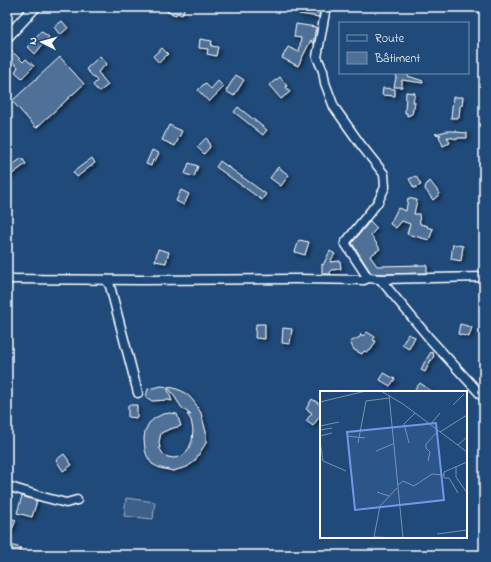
<svg xmlns="http://www.w3.org/2000/svg" width="491" height="562" font-family="'Indie Flower',sans-serif">
<defs>
<filter id="shadow"><feDropShadow dx="2" dy="2" stdDeviation="2" flood-color="#0009"/></filter>
</defs>
<rect width="100%" height="100%" fill="#1f4a7a"/>
<filter id="ink" filterUnits="userSpaceOnUse"><feTurbulence type="fractalNoise" baseFrequency=".025" numOctaves="2"/><feDisplacementMap in="SourceGraphic" scale="8" xChannelSelector="R" yChannelSelector="G"/><feConvolveMatrix kernelMatrix="1 2 1 2 8 2 1 2 1" color-interpolation-filters="sRGB"/></filter>
<g filter="url(#ink)">
<path fill="#3c618b" stroke="#9eb0c5" d="M126,498L155,502L153,519L124,516Z"/>
<g fill="#507197" stroke="#fff" filter="url(#shadow)">
<path d="M169,7H185L182,15L177,13L176,15L167,12Z"/>
<path d="M300,7H320L319,17L299,14Z"/>
<path d="M62,21L68,28L60,35L54,27Z"/>
<path d="M296,24L316,27L313,44L311,40L298,66L282,58L288,47L299,52L301,38L294,37Z"/>
<path d="M41,31L49,37L35,54L28,47Z"/>
<path d="M200,39L212,41L211,46L218,47L216,56L207,54L208,49L199,48Z"/>
<path d="M7,46L23,62L26,59L34,66L22,78L15,72L18,67L7,57Z"/>
<path d="M162,48L168,54L159,63L153,56Z"/>
<path d="M100,56L107,64L98,72L108,85L99,92L93,85L97,81L86,69Z"/>
<path d="M60,57L84,84L36,128L12,101Z"/>
<path d="M397,73L408,74V76L423,81V83L402,80V87H394Z"/>
<path d="M236,75L244,80L234,96L226,91Z"/>
<path d="M280,77L287,86L286,87L290,92L281,99L269,85Z"/>
<path d="M218,81L224,87L209,102L198,90L205,83L211,89Z"/>
<path d="M383,88L395,89V96L382,95Z"/>
<path d="M406,92L415,93L413,102H415L414,109L412,108L413,110L412,114L407,116V113H405Z"/>
<path d="M453,97H463L462,106H460L459,118H451Z"/>
<path d="M238,107L267,130L263,135L234,112Z"/>
<path d="M169,125L182,131L175,146L162,140Z"/>
<path d="M447,131H456V132L467,133V138H458V139L447,137L450,143L443,146L439,136L441,135L435,134Z"/>
<path d="M206,138L208,140L210,147L204,154L197,147Z"/>
<path d="M152,150L159,153L155,161L153,160L151,166L146,164Z"/>
<path d="M22,158L26,164L7,178V169Z"/>
<path d="M92,158L95,163L77,177L73,172Z"/>
<path d="M220,161L266,194L262,200L216,167Z"/>
<path d="M189,163L198,166L194,177L185,174Z"/>
<path d="M278,167L289,175L281,186L270,178Z"/>
<path d="M416,176L421,185L414,188L409,179Z"/>
<path d="M430,181L440,194L433,200L425,189L426,185Z"/>
<path d="M181,190L189,194L184,205L176,201Z"/>
<path d="M408,198L417,200L414,214H419L420,224L428,226L427,227L433,229L429,240L407,234L410,224L402,221L396,228L390,224L398,208L406,211Z"/>
<path d="M370,221L377,228L371,235L380,249L370,256L377,266L427,265V273L380,274L371,273L352,243Z"/>
<path d="M299,240L309,242L305,255L295,252Z"/>
<path d="M453,244L463,246L461,261L451,259Z"/>
<path d="M158,249L169,252L166,263L155,261Z"/>
<path d="M330,251L335,254L330,262L340,261L341,269L331,270L330,274H322V264L323,265Z"/>
<path d="M256,324H265V339L255,338Z"/>
<path d="M460,324L472,327L469,337L458,334Z"/>
<path d="M283,328L292,329L290,344L282,343Z"/>
<path d="M367,332L375,337L373,340L376,341L371,350L367,352L364,351L362,354L354,350L350,342L360,337L361,334L363,336Z"/>
<path d="M408,334L415,337L409,349L402,345Z"/>
<path d="M431,352L434,354L433,355L434,356L431,361V360L425,372L421,370L424,363Z"/>
<path d="M384,373L395,379L390,386L380,380Z"/>
<path d="M420,383L433,392H413Z"/>
<path d="M162,386L167,387L172,401L168,400L152,401L146,397L148,389Z"/>
<path d="M168,387L174,388L182,391L190,397L195,403L201,413L206,432V443L194,462L187,467L173,471L160,468L152,464L147,456L145,450L144,439L145,431L149,423L155,418L163,414L170,413L177,414L181,426L170,429L161,433L159,442L160,449L163,454L168,457L174,458L183,456L189,448L192,441L193,430L191,420L187,414L191,415L182,408Z"/>
<path d="M312,399L321,405V419L319,417L313,426L306,421L312,413L306,409Z"/>
<path d="M128,405H137V418L128,417Z"/>
<path d="M64,454L72,465L63,471L56,460Z"/>
<path d="M22,496L37,501L32,517L17,513Z"/>
<path d="M7,517L16,520L11,532L7,531Z"/>
<path d="M7,544L21,548L19,555H7Z"/>
</g>
<g fill="none" stroke-linecap="round" stroke-linejoin="round">
<g stroke="#fff" stroke-width="11">
<g id="minor">
<path d="M326,7L317,57L323,71L325,83L334,107L361,145L384,174L385,187L378,202L345,243L368,278"/>
<path d="M7,279L141,280L298,279L364,280L368,278L380,279L484,277"/>
<path d="M380,279L430,339L484,398"/>
<path d="M106,280L110,286L138,393"/>
<path d="M7,486L43,497L66,503L77,500"/>
</g>
</g>
<g stroke="#fff" stroke-width="13">
<path id="major" d="M7,37L35,7"/>
</g>
<use href="#minor" stroke="#1f4a7a" stroke-width="8"/>
<use href="#major" stroke="#1f4a7a" stroke-width="10"/>
</g>
</g>
<g transform="translate(320 391)">
<rect width="147" height="147" fill="#1f4a7a"/>
<path fill="none" stroke="#7992af" stroke-width="1" d="M61,0L83,13L147,61M69,4L83,147M0,11L46,0M133,14L144,3M110,34L120,22M0,35L19,31M0,39L12,37M120,41L147,24M0,45L12,42M27,45L45,47M0,50L3,70L26,80M38,52L46,10L69,7M89,52L84,33L95,22M138,54L147,46M56,60L73,53M108,70L110,61L106,57V53L118,40M136,75V86L147,102M78,94L83,90L94,95L112,83L124,84M77,97L60,115L54,146L81,147M57,101L69,105M138,102L129,87H124V81L147,71M117,143L147,139"/>
<path fill="#7795e8" fill-opacity="0.15" stroke="#7795e8" stroke-width="2" d="M116,32L124,109L35,119L27,41Z"/>
<rect width="147" height="147" fill="none" stroke="#fff" stroke-width="2"/>
</g>
<rect width="491" height="562" fill="none" stroke="#1f4a7a" stroke-width="24"/>
<rect x="12" y="12" width="467" height="538" fill="none" stroke="#fff" stroke-width="1.5" filter="url(#ink)"/>
<rect x="339" y="22" width="130" height="52" fill="#1f4a7a" stroke="#7992af"/>
<rect x="347" y="35" width="20" height="6" fill="#1f4a7a" stroke="#7992af"/>
<text x="375" y="42" font-size="12" fill="#ffffff">Route</text>
<rect x="347" y="52" width="20" height="12" fill="#507197" stroke="#7992af"/>
<text x="375" y="62" font-size="12" fill="#ffffff">Bâtiment</text>
<g transform="translate(42 42) rotate(276)" stroke="#1f4a7a" stroke-width="3" paint-order="stroke">
<path d="M0-3L7 15L0 10L-7 15Z" fill="#ffffff"/>
<text y="-6" font-size="11" font-weight="bold" text-anchor="middle" fill="#ffffff">N</text>
</g>
</svg>
